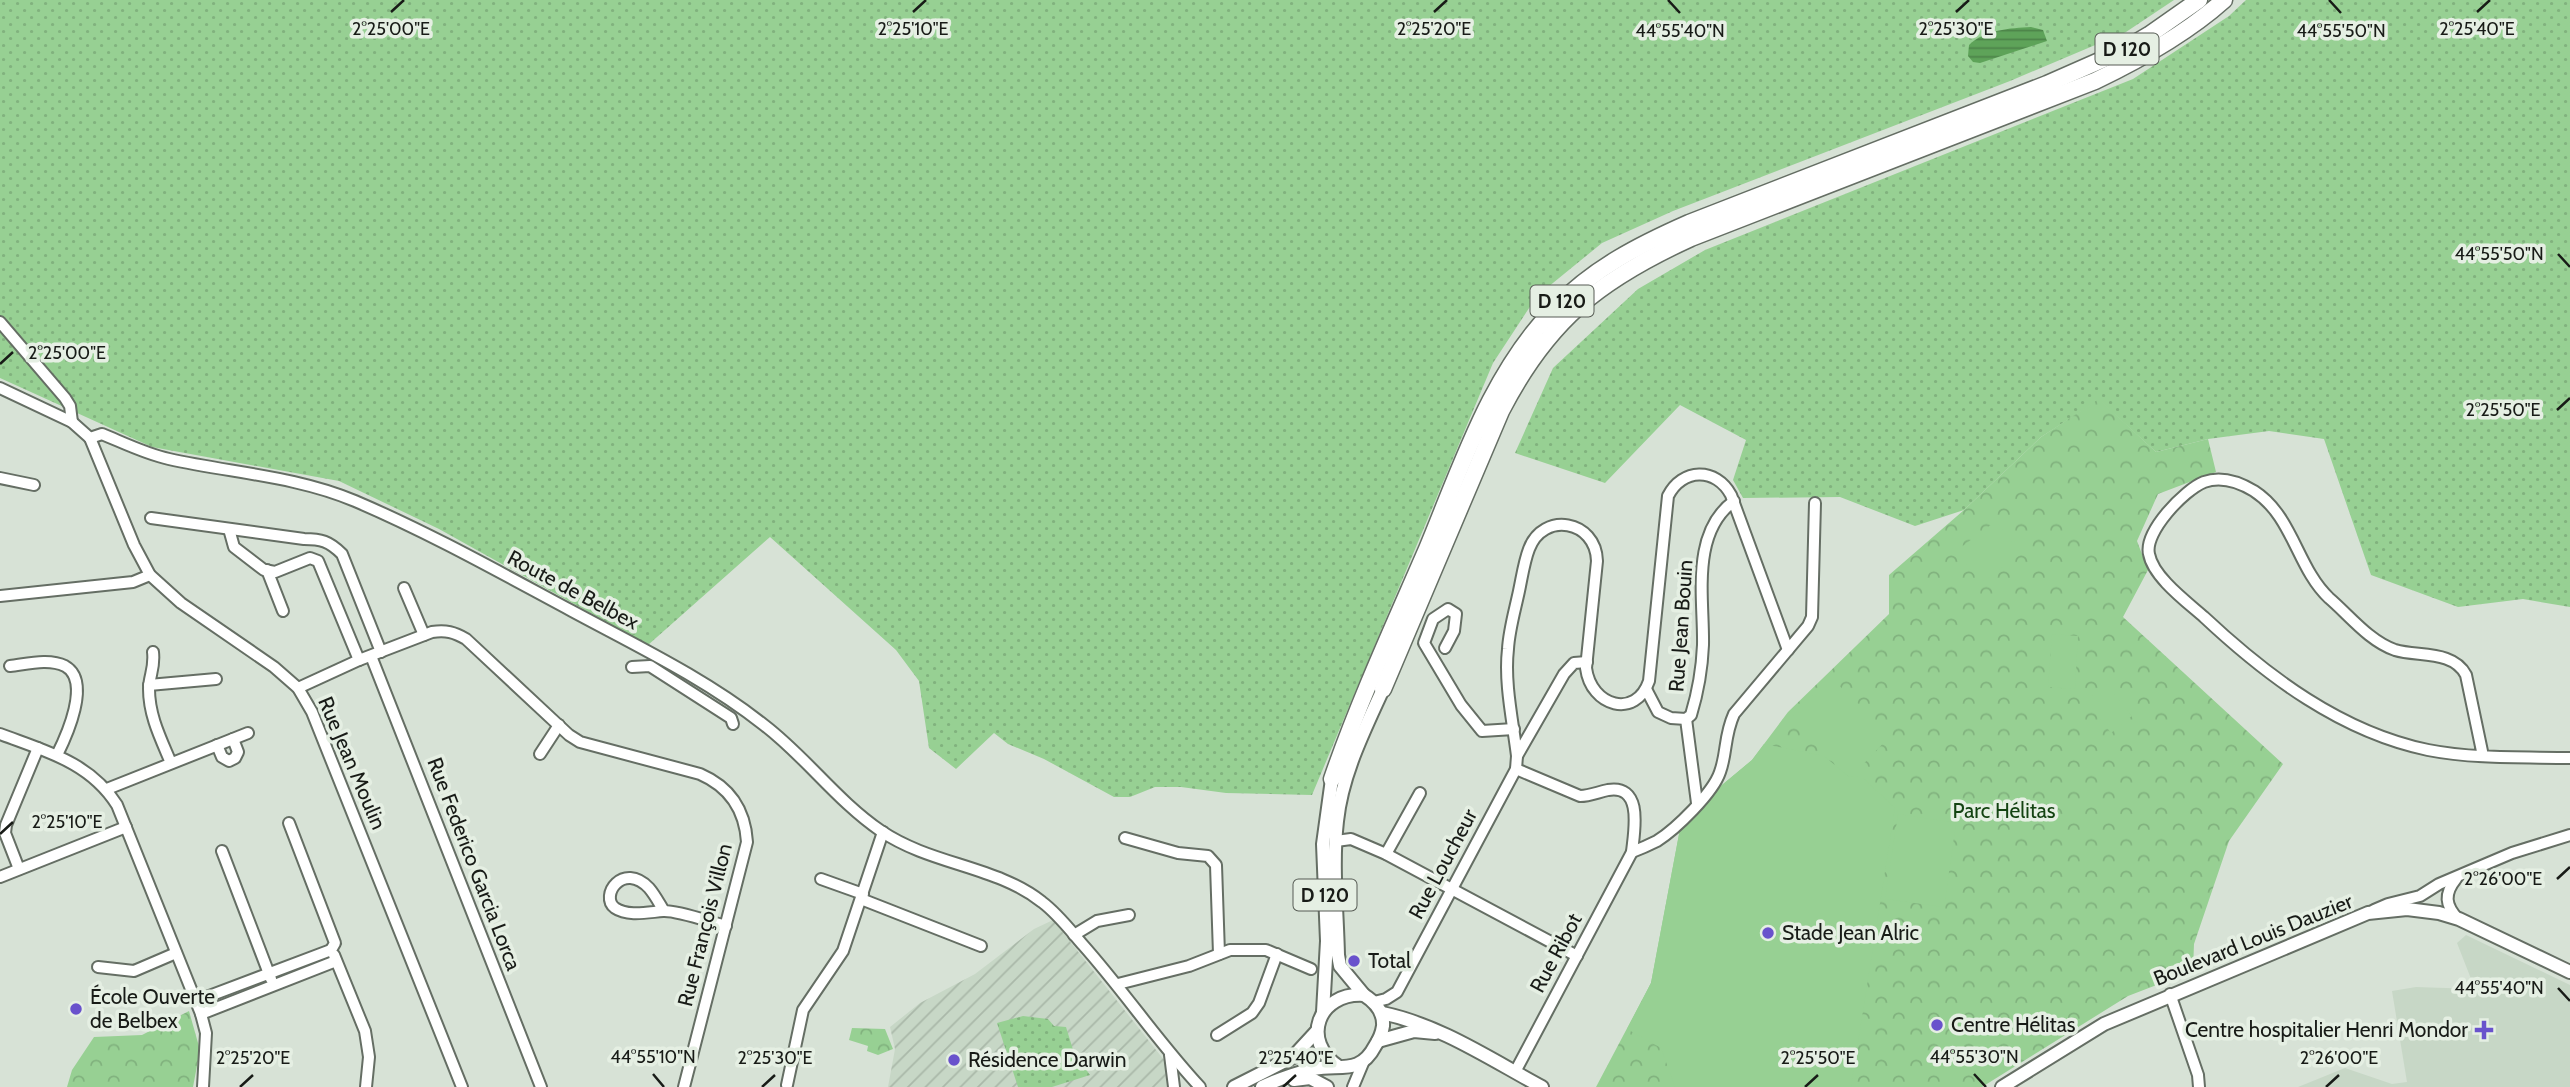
<svg xmlns="http://www.w3.org/2000/svg" width="2570" height="1087" font-family="Cabin,sans-serif">
<defs>
<pattern id="industrial-furrows" width="10" height="10" patternUnits="userSpaceOnUse" patternTransform="scale(1.75)"><rect width="10" height="10" fill="#c7d7c6"/><path d="M-1 1l2-2M0 10L10 0M9 11l2-2" fill="none" stroke="#aab8a9"/></pattern>
<pattern id="grass-dots" width="8" height="8" patternUnits="userSpaceOnUse" patternTransform="scale(1.75)"><rect width="8" height="8" fill="#97d093"/><path d="M2 2h.1M6 6h.1" fill="none" stroke="#81b27e" stroke-width="1.8" stroke-linecap="round"/></pattern>
<pattern id="forest-crowns" width="20" height="18" patternUnits="userSpaceOnUse" patternTransform="scale(1.75)"><rect width="20" height="18" fill="#97d093"/><path d="M2 6a3 3 0 1 1 6 0M12 15a3 3 0 1 1 6 0" fill="none" stroke="#81b27e"/></pattern>
<pattern id="water-rules" width="6" height="5" patternUnits="userSpaceOnUse" patternTransform="scale(1.75)"><rect width="6" height="5" fill="#5ea359"/><path d="M0 2.5h6" fill="none" stroke="#4d8449"/></pattern>
</defs>
<rect width="100%" height="100%" fill="#d7e2d6"/>
<path fill="#c7d7c6" d="M2466,935L2570,985V1087H2298L2345,1068L2392,1084L2407,1082L2392,991L2416,987L2475,989L2457,943Z"/>
<path fill="url(#industrial-furrows)" d="M1053,920L1164,1060L1167,1087H888L895,1049L890,1027L920,1003L975,974L1034,929Z"/>
<g fill="url(#grass-dots)">
<path d="M0,0H2174L2126,32L2010,81L1673,211L1602,243L1537,296L1493,363L1312,795L1226,793L1181,787H1155L1130,797H1114L1044,759L1008,744L994,733L956,769L929,748L919,681L896,650L770,537L648,645L439,529L339,481L152,447L0,378Z"/>
<path d="M2246,0H2570V607L2523,599L2458,607L2371,575L2324,439L2269,431L2208,439L2156,452L2099,400L2041,437L1964,510L1915,526L1840,497L1743,498L1733,480L1746,440L1680,405L1605,483L1515,453L1553,368L1638,289L1705,250L2133,79L2229,16Z"/>
<path d="M1023,1016L1048,1019L1054,1026L1066,1027L1074,1053L1090,1075L1052,1087H1018L997,1023Z"/>
</g>
<g fill="url(#forest-crowns)">
<path d="M2099,399L2156,452L2208,439L2216,472L2158,494L2137,541L2148,570L2123,617L2283,764L2229,841L2194,944L2193,971L2128,996L1982,1087H1596L1651,983L1680,829L1716,790L1752,760L1788,712L1889,614V575L1964,510L2041,437Z"/>
<path d="M189,1011L200,1050L193,1087H67L72,1070L94,1037L142,1035Z"/>
<path d="M852,1028L885,1029L893,1049L878,1055L867,1051L868,1046L849,1040Z"/>
</g>
<g fill="#97d093">
<path d="M1996,521L2021,554L1981,583L1956,551Z"/>
<path d="M2052,634L2078,636L2075,689L2048,687Z"/>
<path d="M1830,677L1891,735L1854,774L1793,716Z"/>
<path d="M2106,684L2132,716L2111,733L2086,701Z"/>
<path d="M1764,744L1824,756L1848,776L1862,777L1895,808L1851,1087H1675L1661,1048L1627,1029L1651,983L1680,829L1716,790L1752,760Z"/>
<path d="M1898,814L1956,823L1944,907L1885,899Z"/>
</g>
<path fill="url(#water-rules)" d="M2031,27L2043,30L2047,41L1980,63L1973,62L1968,56L1969,45C1984,30 2010,28 2031,27Z"/>
<g fill="none" stroke-linecap="round" stroke-linejoin="round">
<g stroke="#656e64" stroke-width="14">
<g id="minor">
<path d="M0,322L65,398L70,406L72,422"/>
<path d="M0,388L72,422L90,438L102,434C124,443 146,454 169,459C232,473 296,476 355,501C430,533 501,573 572,611C637,646 706,679 764,725C806,757 837,801 881,831C931,865 997,866 1042,902C1058,914 1070,930 1083,945C1124,991 1158,1042 1200,1087"/>
<path d="M90,438L134,545L150,575L181,603L274,667L298,688L312,712L462,1087"/>
<path d="M0,478L34,485"/>
<path d="M151,518L304,539C321,539 329,541 342,554L381,652"/>
<path d="M229,529L234,547L264,570L275,572L310,558L318,561L359,660"/>
<path d="M267,570L283,611"/>
<path d="M404,588L424,635"/>
<path d="M0,596L133,582L150,575"/>
<path d="M1445,648L1454,631L1456,614L1448,609L1433,619L1424,643L1461,705L1482,731L1514,729"/>
<path d="M153,652C155,668 149,676 149,689C149,716 161,739 171,763"/>
<path d="M371,656L541,1087"/>
<path d="M10,666C27,664 49,658 65,666C92,681 66,737 57,755"/>
<path d="M632,667L650,666L731,718L733,724"/>
<path d="M149,685L216,679"/>
<path d="M298,688L359,660L432,632C446,630 454,632 466,639L569,735L580,742L700,774C730,787 745,810 747,842L684,1087"/>
<path d="M1646,689L1658,712L1671,718L1686,719L1697,803"/>
<path d="M1686,719L1691,715C1698,692 1702,669 1703,645C1704,599 1690,533 1734,501"/>
<path d="M0,734C45,751 90,762 117,805L201,1014L206,1033L203,1087"/>
<path d="M217,745L222,757L229,761L235,758L238,752L233,739"/>
<path d="M540,754L559,725"/>
<path d="M1517,756L1564,674L1574,663L1587,662"/>
<path d="M2483,756L2466,675C2453,650 2418,657 2395,650C2369,641 2349,615 2329,598C2297,568 2293,516 2254,491C2239,482 2221,476 2204,482C2184,490 2144,532 2149,554C2153,577 2187,602 2204,617C2267,676 2341,732 2428,750C2474,759 2523,757 2570,758"/>
<path d="M107,789L248,733"/>
<path d="M289,823L335,943L331,950"/>
<path d="M1125,838L1178,853L1208,856L1216,865L1219,954"/>
<path d="M1336,841L1351,839L1386,854L1577,956"/>
<path d="M222,851L271,979"/>
<path d="M1632,852C1640,849 1649,845 1657,841C1676,829 1713,793 1720,772C1727,753 1724,736 1734,714L1808,626L1812,617L1815,503"/>
<path d="M1386,854L1420,793"/>
<path d="M19,869L5,833L6,825L38,748"/>
<path d="M0,877L126,827"/>
<path d="M821,879L863,894"/>
<path d="M2456,879C2444,894 2445,905 2458,919"/>
<path d="M861,899L981,946"/>
<path d="M2374,910L2388,904L2420,896L2439,884L2512,853L2570,835"/>
<path d="M664,911C659,903 655,895 649,888C623,861 599,896 615,908C628,917 649,912 663,911C677,910 710,922 726,926"/>
<path d="M1074,935L1097,921L1129,915"/>
<path d="M334,955L365,1031L369,1057L366,1087"/>
<path d="M98,967L134,971L176,953"/>
<path d="M1118,984L1189,966L1230,950H1266L1311,969"/>
<path d="M2170,994L2198,1075L2199,1087"/>
<path d="M196,1001L331,950"/>
<path d="M1374,1002L1386,999L1397,992L1516,769L1517,756C1513,722 1504,683 1508,649C1509,630 1515,610 1519,591C1522,577 1524,562 1529,549C1543,511 1596,520 1597,561L1586,668C1591,707 1636,719 1649,681L1668,496C1682,468 1716,467 1731,495L1788,650"/>
<path d="M201,1014L336,961"/>
<path d="M1217,1035L1252,1013L1259,1003L1277,954"/>
<path d="M1170,1055L1174,1087"/>
<path d="M1515,1072L1632,852C1634,832 1644,784 1608,790C1598,792 1590,796 1580,796L1516,769"/>
<path d="M787,1085L803,1010L843,951L883,832"/>
<path d="M1353,1087L1363,1063"/>
</g>
</g>
<g stroke="#656e64" stroke-width="16">
<g id="major">
<path d="M1364,995L1340,966L1338,955C1337,911 1332,865 1337,821C1342,774 1364,731 1383,689"/>
<path d="M1323,1012L1327,941L1323,844L1332,779"/>
<path d="M1382,1013C1440,1025 1490,1059 1542,1087"/>
<path d="M1378,1041L1414,1031L1435,1033"/>
<path d="M1294,1080L1310,1078L1327,1087"/>
<path d="M1234,1087L1293,1057L1316,1032"/>
<path d="M1262,1087C1279,1079 1295,1073 1314,1069C1340,1064 1360,1075 1375,1046C1379,1040 1382,1033 1383,1026C1384,1012 1375,1002 1364,995C1318,992 1300,1041 1339,1067"/>
<path d="M2002,1087L2104,1024L2368,913L2407,909L2439,913L2459,919L2570,972"/>
</g>
</g>
<g stroke="#656e64" stroke-width="19">
<g id="highway">
<path d="M1383,689L1501,411C1548,320 1599,280 1691,238L2095,81C2141,59 2186,34 2224,0"/>
<path d="M1332,779C1359,701 1394,625 1427,549C1462,465 1491,373 1556,307C1594,268 1639,245 1689,223L2047,84L2122,51L2149,35L2199,0"/>
</g>
</g>
<use href="#minor" stroke="#fff" stroke-width="10"/>
<use href="#major" stroke="#fff" stroke-width="12"/>
<use href="#highway" stroke="#fff" stroke-width="16"/>
</g>
<path fill="none" stroke="#181b17" stroke-width="2.5" d="M1668,0L1680,13M2329,0L2341,13M391,12L404,0M913,12L926,0M1434,12L1447,0M1956,12L1969,0M2477,12L2490,0M2558,254L2570,267M0,364L13,352M2557,410L2570,398M0,834L13,822M2557,879L2570,867M2558,988L2570,1001M653,1074L664,1087M1974,1074L1986,1087M240,1087L253,1075M762,1087L775,1075M1283,1087L1296,1075M1805,1087L1818,1075M2326,1087L2339,1075"/>
<g fill="#6952cc" stroke="#e5efe3" stroke-width="2.5">
<circle cx="1768" cy="933" r="7"/>
<circle cx="1354" cy="961" r="7"/>
<circle cx="76" cy="1009" r="7"/>
<circle cx="1937" cy="1025" r="7"/>
<path d="M2480.5 1019.5h7v7h7v7h-7v7h-7v-7h-7v-7h7z"/>
<circle cx="954" cy="1060" r="7"/>
</g>
<g text-anchor="middle" stroke-width="7" stroke-linejoin="round" paint-order="stroke">
<g fill="#e5efe3" stroke="#565b54" stroke-width="2">
<rect x="2095.5" y="33.5" width="63" height="31" rx="5"/>
<rect x="1530.5" y="285.5" width="63" height="31" rx="5"/>
<rect x="1293.5" y="879.5" width="63" height="31" rx="5"/>
</g>
<g font-size="19" font-weight="bold" fill="#181b17">
<text x="2127" y="56">D 120</text>
<text x="1562" y="308">D 120</text>
<text x="1325" y="902">D 120</text>
</g>
<g font-size="21" fill="#181b17" stroke="#e5efe3">
<text transform="translate(573 590) rotate(28)" y="7">Route de Belbex</text>
<text transform="translate(1681 626) rotate(-86)" y="7">Rue Jean Bouin</text>
<text transform="translate(352 763) rotate(67)" y="7">Rue Jean Moulin</text>
<text transform="translate(474 864) rotate(69)" y="7">Rue Federico Garcia Lorca</text>
<text transform="translate(1443 864) rotate(-62)" y="7">Rue Loucheur</text>
<text transform="translate(705 925) rotate(-76)" y="7">Rue François Villon</text>
<text transform="translate(2253 940) rotate(-22)" y="7">Boulevard Louis Dauzier</text>
<text transform="translate(1556 953) rotate(-62)" y="7">Rue Ribot</text>
</g>
<g font-size="21" fill="#134311" stroke="#e5efe3">
<text x="2004" y="818">Parc Hélitas</text>
</g>
<g font-size="21" fill="#181b17" stroke="#e5efe3" text-anchor="start">
<text x="1782" y="940">Stade Jean Alric</text>
<text x="1368" y="968">Total</text>
<text x="90" y="1004">École Ouverte<tspan x="90" dy="24">de Belbex</tspan></text>
<text x="1951" y="1032">Centre Hélitas</text>
<text x="2468" y="1037" text-anchor="end">Centre hospitalier Henri Mondor</text>
<text x="968" y="1067">Résidence Darwin</text>
</g>
</g>
<g font-size="18" text-anchor="middle" fill="#181b17" stroke="#e5efe3" stroke-width="7" stroke-linejoin="round" paint-order="stroke">
<text x="1434" y="35">2°25'20"E</text>
<text x="1956" y="35">2°25'30"E</text>
<text x="391" y="35">2°25'00"E</text>
<text x="913" y="35">2°25'10"E</text>
<text x="2477" y="35">2°25'40"E</text>
<text x="1680" y="37">44°55'40"N</text>
<text x="2341" y="37">44°55'50"N</text>
<text x="2499" y="260">44°55'50"N</text>
<text x="67" y="359">2°25'00"E</text>
<text x="2503" y="416">2°25'50"E</text>
<text x="67" y="828">2°25'10"E</text>
<text x="2503" y="885">2°26'00"E</text>
<text x="2499" y="994">44°55'40"N</text>
<text x="653" y="1063">44°55'10"N</text>
<text x="1974" y="1063">44°55'30"N</text>
<text x="253" y="1064">2°25'20"E</text>
<text x="775" y="1064">2°25'30"E</text>
<text x="1296" y="1064">2°25'40"E</text>
<text x="1818" y="1064">2°25'50"E</text>
<text x="2339" y="1064">2°26'00"E</text>
</g>
</svg>
